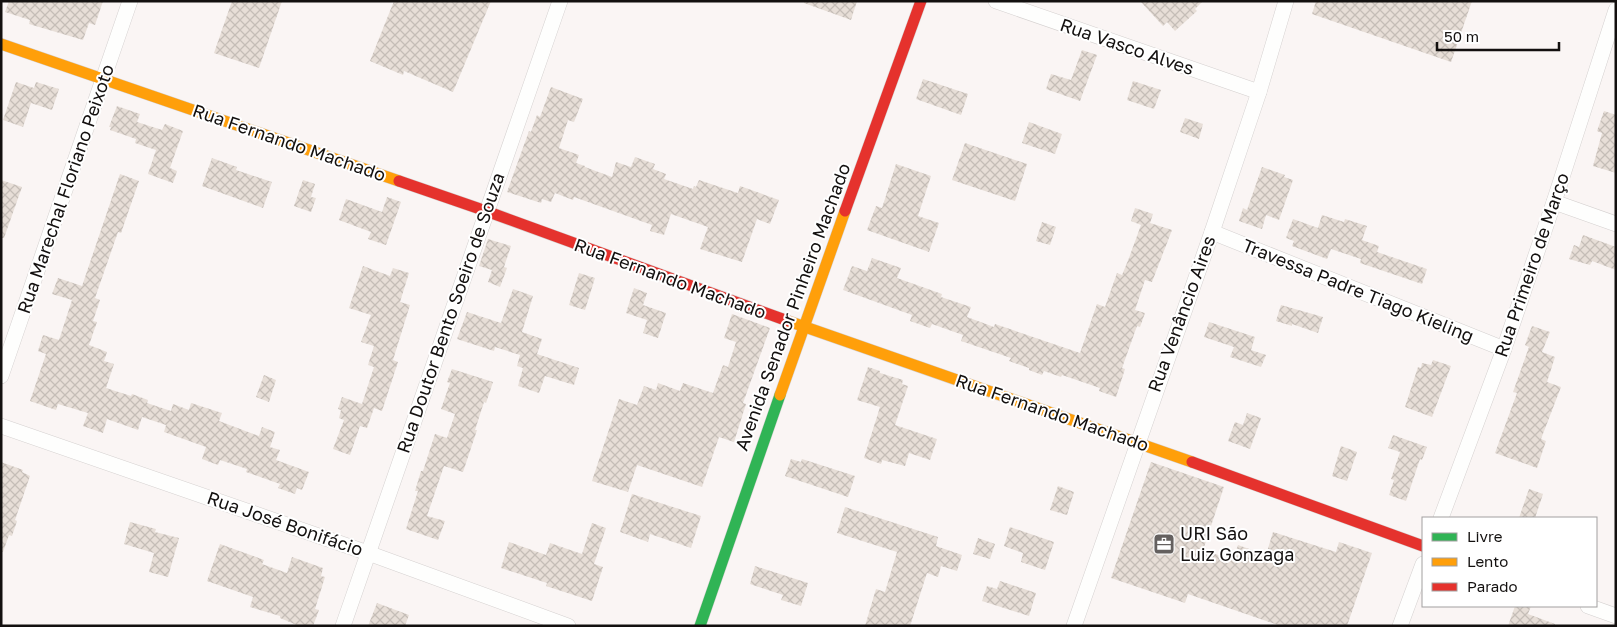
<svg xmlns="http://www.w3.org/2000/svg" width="1617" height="627" font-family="'Golos Text',sans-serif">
<defs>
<pattern id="building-cross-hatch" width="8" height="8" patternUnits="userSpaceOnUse" patternTransform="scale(1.25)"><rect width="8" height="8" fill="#e7ded7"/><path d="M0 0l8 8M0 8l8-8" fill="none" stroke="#c5bdb7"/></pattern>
</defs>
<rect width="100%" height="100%" fill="#faf5f4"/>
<g fill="url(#building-cross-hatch)">
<path d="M9,1H103L95,25L89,23L83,40L29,24L30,20L5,12Z"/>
<path d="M232,1H282L259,68L214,53Z"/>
<path d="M394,1H491L453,92L404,71L403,75L370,61Z"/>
<path d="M804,1H857L851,20L804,3Z"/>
<path d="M1140,1H1203L1195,9L1197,11L1175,31L1167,22L1163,26Z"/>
<path d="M1316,1H1472L1451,62L1312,14Z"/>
<path d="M1082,50L1097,55L1080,101L1046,89L1051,74L1071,80Z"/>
<path d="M923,79L968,94L961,115L916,99Z"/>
<path d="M1133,81L1161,90L1154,109L1127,100Z"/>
<path d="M16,82L34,88L36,82L59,89L52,110L31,103L23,127L3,120Z"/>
<path d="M551,87L583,99L574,122L568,120L559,148L579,155L576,163L585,166V167L612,177L616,162L631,167L635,157L655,164L653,169L666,174L664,179L693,189L694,186L696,187L699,180L738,193L740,186L779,200L770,224L757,219L742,262L700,249L708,227L671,214L664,235L650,231L652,225L574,197L573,200L555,193L551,202L542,199L541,203L507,192L529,131L531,132L537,115L540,117Z"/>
<path d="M117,106L140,114L137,122L162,130L165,124L183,131L170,168L177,171L173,183L148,174L156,150L135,143L136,139L110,130L111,127H109Z"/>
<path d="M1604,111L1616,115V173L1593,166L1602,133L1597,131Z"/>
<path d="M1185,118L1203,124L1199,139L1180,132Z"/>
<path d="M1029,122L1062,134L1055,154L1022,143Z"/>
<path d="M965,143L1027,164L1015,201L952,180Z"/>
<path d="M212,158L237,167L236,170L272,182L263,208L202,186Z"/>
<path d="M896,164L931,176L918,216L939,223L929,252L867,230L876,206L882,208Z"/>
<path d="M1262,167L1285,175L1284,177L1293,180L1279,220L1266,215L1262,229L1239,221L1243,208L1247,210Z"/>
<path d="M120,174L139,181L121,233L118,232L95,298L100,300L93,321L97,322L89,345L107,352L104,361L114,364L106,388L131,396L132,394L148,400L147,403L171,411L173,404L189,410L191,403L222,413L219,421L259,436L262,427L275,432L270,447L280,450L276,460L309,472L302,490L297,488L295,494L278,488L280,484L246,472L247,469L220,460L218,465L202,459L206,447L164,432L166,425L142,417L138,430L107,419L103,433L83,426L88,413L58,404L56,410L30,401L46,354L38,351L43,335L59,340L72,300L52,294L58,278L82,286Z"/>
<path d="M1,180L22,187L4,238H1Z"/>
<path d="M303,180L315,184L311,197L316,198L311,212L294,206Z"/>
<path d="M387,197L401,202L386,245L368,239L371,232L339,220L346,199L382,212Z"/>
<path d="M1135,208L1153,214L1150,223L1172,230L1152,282L1145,280L1135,310L1145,313L1140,327L1137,326L1122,368L1125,369L1116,397L1099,391L1100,388L1062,375L1061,377L1044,371L1042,375L1029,370V368L1009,361L1011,358L961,341L963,335L932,324L930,328L910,321L912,315L843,290L852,266L867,271L872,258L901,268L897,278L942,294L941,297L971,307L967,317L994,327L995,324L1080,353L1097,304L1105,307L1117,273L1122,275L1129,258L1141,225L1131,221Z"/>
<path d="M1322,215L1344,222L1345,219L1367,226L1362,240L1379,246L1377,252L1427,269L1422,284L1360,263L1361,259L1331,249L1327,259L1292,246L1294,241L1286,238L1293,219L1318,228Z"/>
<path d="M1042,222L1056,227L1050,245L1036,241Z"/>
<path d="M1583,235L1616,247V270L1592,261L1590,265L1569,259L1574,245L1579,247Z"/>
<path d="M488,239L511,246L504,267L507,268L500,287L488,282L492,270L479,266Z"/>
<path d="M363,266L390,276L393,268L409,273L400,302L410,305L393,360L398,362L382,411L374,408L367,428L360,426L350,455L333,449L344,420L339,418L341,410L338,409L342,397L362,404L374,367L368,365L374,346L361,342L371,315L349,308Z"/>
<path d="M579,273L595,278L585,310L569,305Z"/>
<path d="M634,288L647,293L643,305L666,313L658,338L643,333L647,320L626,313Z"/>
<path d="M513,289L533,296L522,332L542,339L537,354L579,368L574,385L545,376L539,393L518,386L523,368L517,366L520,355L495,347L494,351L457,339L467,312L501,323Z"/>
<path d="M1281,305L1323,317L1318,333L1292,324V326L1276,321Z"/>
<path d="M732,314L770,328L743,403L746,404L734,442L719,437L702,487L637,465L628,492L592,481L619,399L637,405L644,386L656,390L658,383L680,391L683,383L713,393L723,365L728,367L736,342L724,338Z"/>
<path d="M1209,322L1255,337L1251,350L1266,355L1261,367L1230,357L1234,347L1204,337Z"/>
<path d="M1532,326L1550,332L1542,352L1555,357L1547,382L1561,387L1541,439L1546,441L1537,468L1495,453L1517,393L1513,392L1529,347L1525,345Z"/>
<path d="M1433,360L1451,366L1432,417L1405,407L1418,367L1421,368L1422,363L1431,365Z"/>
<path d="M868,367L880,371V373L903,380L902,384L908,386L895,425L937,439L930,460L909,453L905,466L882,460L881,464L864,458L880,407L857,400Z"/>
<path d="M452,369L493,382L486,403L484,402L475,430H477L463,472L444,466L427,516L445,521L438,540L406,529L418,491H415L421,471H423L435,434L447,438L455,414L441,409L450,383L447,382Z"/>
<path d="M264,375L276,380L269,402L256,397Z"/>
<path d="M1247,413L1261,418L1250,449L1228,441L1235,422L1243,425Z"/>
<path d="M1393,435L1427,447L1422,460L1420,459L1406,501L1389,495L1394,480L1391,479L1400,452L1388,448Z"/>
<path d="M1341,446L1357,452L1347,481L1332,476Z"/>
<path d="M791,459L801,462L802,459L855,476L848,497L785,476Z"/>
<path d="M1,462L23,470L22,472L30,476L15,520L17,521L12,536L9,535L3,552H1Z"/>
<path d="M1151,462L1224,487L1203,550L1233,560L1238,545L1266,555L1273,532L1336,552L1339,542L1372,553L1347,626H1281L1188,594L1185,603L1111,578Z"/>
<path d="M1058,486L1074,492L1067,515L1050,510Z"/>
<path d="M1529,489L1543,494L1535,518H1519Z"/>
<path d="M632,494L701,516L691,548L650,534L648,542L620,532Z"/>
<path d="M845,507L938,537L936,546L962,555L957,571L941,566L938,577L927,573L910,626H865L876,589L885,592L897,552L837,533Z"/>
<path d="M130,522L156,529L155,532L179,538L168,577L149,572L154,553L124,544Z"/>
<path d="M592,523L606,528L594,564L603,567L592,601L546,586L547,583L501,568L509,542L546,555L550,543L582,554Z"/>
<path d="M1010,527L1054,542L1045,570L1021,562L1023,553L1004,546Z"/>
<path d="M978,538L995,544L990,559L973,554Z"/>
<path d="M220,544L264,560L262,564L287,573L292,557L323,568L321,576L325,577L315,609L319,610L313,626H299L280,618V616L250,607L253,597L207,581Z"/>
<path d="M755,566L808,583L801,606L781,600L783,595L750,584Z"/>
<path d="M1000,581L1036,593L1029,616L982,601L987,586L997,589Z"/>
<path d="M377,603L409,615L405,626H368Z"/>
<path d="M1515,606H1531L1528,614L1555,624V626H1508Z"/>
</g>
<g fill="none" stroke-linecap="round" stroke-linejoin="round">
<g stroke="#d5d1d0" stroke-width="16">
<g id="street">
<path d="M996,1L1259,92"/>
<path d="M1554,202L1616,224"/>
<path d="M1212,232L1504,349"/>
<path d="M1,376L130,1"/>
<path d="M1,426L368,553L568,626"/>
<path d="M1441,518L1504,349L1554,202L1616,10"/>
<path d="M1588,606L1616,616"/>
<path d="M343,626L560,1"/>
<path d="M1074,626L1212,232L1259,92L1286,1"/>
<path d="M1400,626L1423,564"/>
</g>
</g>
<g stroke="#d5d1d0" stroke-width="12">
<path id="fast" d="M700,626L780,395"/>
</g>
<g stroke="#d5d1d0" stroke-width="12">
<g id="slow">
<path d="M1,44L399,181"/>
<path d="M788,321L1192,462"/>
<path d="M780,395L845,211"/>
</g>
</g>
<g stroke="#d5d1d0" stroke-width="12">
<g id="jam">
<path d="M399,181L486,211L788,321"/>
<path d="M845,211L921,1"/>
<path d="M1192,462L1423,546"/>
</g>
</g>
<use href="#street" stroke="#fefefd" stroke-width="15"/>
<use href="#fast" stroke="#30b455" stroke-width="11"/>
<use href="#slow" stroke="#ff9f0a" stroke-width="11"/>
<use href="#jam" stroke="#e5322d" stroke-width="11"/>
</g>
<defs>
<g id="office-square" transform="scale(1.125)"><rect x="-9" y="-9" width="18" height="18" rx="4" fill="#64605f" stroke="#fff"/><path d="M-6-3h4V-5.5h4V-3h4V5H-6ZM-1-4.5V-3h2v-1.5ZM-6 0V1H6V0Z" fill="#fff"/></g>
</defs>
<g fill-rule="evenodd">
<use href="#office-square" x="1164" y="544"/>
</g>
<g text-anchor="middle" stroke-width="4" stroke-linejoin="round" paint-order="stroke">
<g font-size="18" fill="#13100f" stroke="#fff">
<text transform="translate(1127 47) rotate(19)" y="6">Rua Vasco Alves</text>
<text transform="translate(289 143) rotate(19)" y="6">Rua Fernando Machado</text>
<text transform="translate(66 189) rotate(-71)" y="6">Rua Marechal Floriano Peixoto</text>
<text transform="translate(1532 265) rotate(-71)" y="6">Rua Primeiro de Março</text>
<text transform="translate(670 279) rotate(20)" y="6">Rua Fernando Machado</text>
<text transform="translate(1358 291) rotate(22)" y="6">Travessa Padre Tiago Kieling</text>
<text transform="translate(793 307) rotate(-70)" y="6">Avenida Senador Pinheiro Machado</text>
<text transform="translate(451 313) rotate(-71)" y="6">Rua Doutor Bento Soeiro de Souza</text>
<text transform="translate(1182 314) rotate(-70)" y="6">Rua Venâncio Aires</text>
<text transform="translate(1052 413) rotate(19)" y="6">Rua Fernando Machado</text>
<text transform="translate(285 524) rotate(19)" y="6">Rua José Bonifácio</text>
</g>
<g font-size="18" fill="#13100f" stroke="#fff" text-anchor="start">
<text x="1180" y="540">URI São<tspan x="1180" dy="21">Luiz Gonzaga</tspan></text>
</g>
</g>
<rect width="1617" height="627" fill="none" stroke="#13100f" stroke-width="5"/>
<rect x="1422" y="517" width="175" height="90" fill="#ffffff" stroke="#a19f9f"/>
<rect x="1432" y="533" width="25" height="8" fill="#30b455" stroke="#a19f9f"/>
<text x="1467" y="542" font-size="15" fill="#13100f">Livre</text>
<rect x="1432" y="558" width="25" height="8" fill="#ff9f0a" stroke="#a19f9f"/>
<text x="1467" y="567" font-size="15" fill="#13100f">Lento</text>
<rect x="1432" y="583" width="25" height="8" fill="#e5322d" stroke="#a19f9f"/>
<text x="1467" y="592" font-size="15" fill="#13100f">Parado</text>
<path d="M1437 42v8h122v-8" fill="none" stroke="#13100f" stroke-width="2.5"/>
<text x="1444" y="42" font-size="15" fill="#13100f" stroke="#ffffff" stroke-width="4" paint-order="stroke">50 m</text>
</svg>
